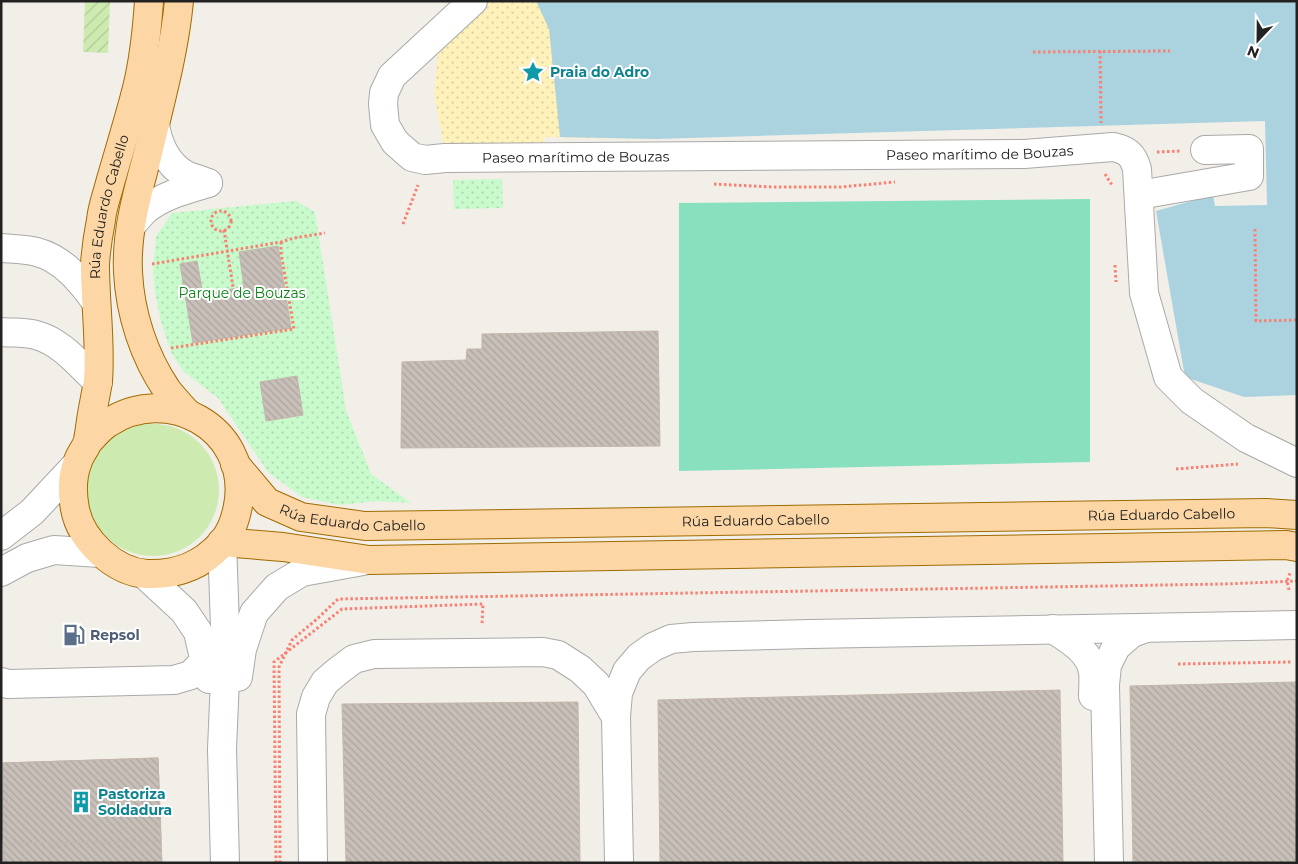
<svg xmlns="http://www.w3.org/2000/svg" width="1298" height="864" font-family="Montserrat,sans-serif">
<defs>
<pattern id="sand-dots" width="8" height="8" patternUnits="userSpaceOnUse" patternTransform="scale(1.25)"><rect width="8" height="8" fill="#fff1ba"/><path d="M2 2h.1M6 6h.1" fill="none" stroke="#dacea0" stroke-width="1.8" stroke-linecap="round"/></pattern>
<pattern id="park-dots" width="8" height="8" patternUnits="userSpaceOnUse" patternTransform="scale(1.25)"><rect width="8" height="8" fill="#c8facc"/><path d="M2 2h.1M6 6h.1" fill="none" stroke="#acd6af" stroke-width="1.8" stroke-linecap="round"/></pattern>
<pattern id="garden-furrows" width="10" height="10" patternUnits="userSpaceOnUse" patternTransform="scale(1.25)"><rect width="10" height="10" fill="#cdebb0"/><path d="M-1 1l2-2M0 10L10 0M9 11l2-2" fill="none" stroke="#b0c997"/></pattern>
<pattern id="building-back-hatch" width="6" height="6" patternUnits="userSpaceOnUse" patternTransform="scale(1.25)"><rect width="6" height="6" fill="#c7bfb8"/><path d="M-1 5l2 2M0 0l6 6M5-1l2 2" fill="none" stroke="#aba49e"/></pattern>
</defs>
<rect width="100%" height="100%" fill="#f2efe9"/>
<circle fill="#cdebb0" cx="153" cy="490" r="66"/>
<path fill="url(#sand-dots)" d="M475,1H622L655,139L546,137L540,146L444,147L434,93L440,37Z"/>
<g fill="url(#park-dots)">
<path d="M502,179L503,208L454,209L453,180Z"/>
<path d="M296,201L315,212L346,410L371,474L411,503L377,501L340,505L302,497L268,472L218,398L183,371L171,352L161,322L155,293L153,271L156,236L172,213Z"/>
</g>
<path fill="url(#garden-furrows)" d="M85,1H110L108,53L83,52Z"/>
<path fill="#88e0be" d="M1090,199V462L679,471V203Z"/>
<path fill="#aad3df" d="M536,1H1297V395L1244,397L1185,377L1156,211L1213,195L1215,206L1267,205L1265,121L655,139L560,137L549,29Z"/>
<g fill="url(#building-back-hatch)" stroke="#c4b6ab">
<path d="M278,246L291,328L193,343L180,264L197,261L203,294L244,287L239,252Z"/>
<path d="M658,331L660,446L401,448L402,362L466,360L467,349H482V334Z"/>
<path d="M297,376L303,415L266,421L260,382Z"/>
<path d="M1297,682V863H1133L1130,686Z"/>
<path d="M1060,690L1063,863H660L658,700Z"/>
<path d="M578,702L580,863H346L342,704Z"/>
<path d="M158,758L162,863H3V763Z"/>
<path d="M158,758L161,841L2,843L3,763Z"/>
</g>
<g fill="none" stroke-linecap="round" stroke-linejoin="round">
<g stroke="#a9a9a9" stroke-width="30">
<g id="minor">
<path id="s1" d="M473,1L392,76L384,93L383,104L385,125L395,142L412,157L425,160L445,158L1024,154L1113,147C1128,150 1133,155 1137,169L1144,293L1168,377L1192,401L1246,438L1297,463"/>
<path d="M155,123C157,143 167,165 186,175C193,178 201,180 208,183"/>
<path d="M1139,195L1249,176V149L1205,150"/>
<path d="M131,226C136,220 140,215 145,210C163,195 186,190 208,183"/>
<path d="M1,248C13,249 25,249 37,252C63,259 81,281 96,302"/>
<path d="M1,332C13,333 25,332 36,335C62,342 79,365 98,382"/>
<path d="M1,536L32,512L76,465"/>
<path d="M222,542L226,655L222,749L225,863"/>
<path d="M1,572L27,558L54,550L100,553"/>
<path d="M144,574L184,611L198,632L209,679"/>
<path d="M1053,629C1069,640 1090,651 1093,672C1094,680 1093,688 1093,696"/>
<path d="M238,677L242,649L254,613L277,587L302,572L363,561"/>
<path d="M1,682L8,684L174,680L191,675L205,660"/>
<path d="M313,863L311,714L316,697L325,682L338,671L354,659L374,654L543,652L558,655L580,669L596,684L616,717"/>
<path d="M619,863L616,717L618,693L627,671L639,657L653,647L671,639L693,637L810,634L1297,625"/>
<path d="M1109,863L1105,685L1107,665L1116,647L1132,633L1146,628"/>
</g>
</g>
<g stroke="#a06b00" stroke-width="30">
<g id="major">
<path d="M179,1C174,54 159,106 147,157C137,194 126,233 128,272C130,314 144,356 167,390C173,398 180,405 187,413"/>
<path id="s2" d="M87,443C93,437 100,428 108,423C167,384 247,427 239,499C237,515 232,532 221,544C201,566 177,575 147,574C115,572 81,541 75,509C72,494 72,476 78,461C80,455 84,450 87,444C89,437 90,427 91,420C93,407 96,394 98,381C101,342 95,303 95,264C96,250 98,235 101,220C102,208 107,195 110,183C119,151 129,120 137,88C144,60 147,30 149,1"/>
<path id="s3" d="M235,464L267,502L301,517L365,526L1266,513L1297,515"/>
<path d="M222,542L283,547L369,560L1286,545L1297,547"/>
</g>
</g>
<g stroke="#fa8072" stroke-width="3" stroke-dasharray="2.5 2.5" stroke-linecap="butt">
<path d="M1100,51L1101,123"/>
<path d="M1033,52L1170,51"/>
<path d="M1157,152L1181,151"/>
<path d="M1105,174L1112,185"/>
<path d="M714,184L773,187H841L895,182"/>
<circle cx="221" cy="221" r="10"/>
<path d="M403,224L418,185"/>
<path d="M1255,229L1256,321L1297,320"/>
<path d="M224,230L233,287"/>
<path d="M152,264L281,242L294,238L325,233"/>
<path d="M1115,265L1116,282"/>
<path d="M171,348L294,329L281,253V242"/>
<path d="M1176,469L1238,464"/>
<path d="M1289,590L1287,581L1290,573H1291"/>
<path d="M1178,664L1291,662"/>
<path d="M276,863L274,662L342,609L483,604L482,624"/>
<path d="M280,863L279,667L292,640L317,619L338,599L1224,584L1297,581"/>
</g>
<use href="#minor" stroke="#fff" stroke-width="28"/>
<use href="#major" stroke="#fcd6a4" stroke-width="28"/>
</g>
<defs>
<g id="sight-bare" transform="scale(1.725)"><path d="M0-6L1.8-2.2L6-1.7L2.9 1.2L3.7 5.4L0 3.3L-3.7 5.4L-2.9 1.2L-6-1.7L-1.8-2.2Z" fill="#0f9aa8" stroke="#fff" stroke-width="2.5" paint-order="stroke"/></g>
<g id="fuel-bare" transform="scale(1.725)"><path d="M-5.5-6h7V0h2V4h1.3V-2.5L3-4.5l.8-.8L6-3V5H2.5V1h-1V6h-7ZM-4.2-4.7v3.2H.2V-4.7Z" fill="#5c6f8a" stroke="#fff" stroke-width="2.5" paint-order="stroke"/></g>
<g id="building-bare" transform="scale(1.725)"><path d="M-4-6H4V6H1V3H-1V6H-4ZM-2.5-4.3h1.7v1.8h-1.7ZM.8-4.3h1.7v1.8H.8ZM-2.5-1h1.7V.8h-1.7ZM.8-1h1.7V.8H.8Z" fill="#0f9aa8" stroke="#fff" stroke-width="2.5" paint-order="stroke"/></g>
</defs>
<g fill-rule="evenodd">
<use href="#sight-bare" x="533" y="72"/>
<use href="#fuel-bare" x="74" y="635"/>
<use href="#building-bare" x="81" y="802"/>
</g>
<g text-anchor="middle" stroke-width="4" stroke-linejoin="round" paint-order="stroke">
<g font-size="14" font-weight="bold" fill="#0d838f" stroke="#fff" text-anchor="start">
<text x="550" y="77">Praia do Adro</text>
<text x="98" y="799">Pastoriza<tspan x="98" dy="16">Soldadura</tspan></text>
</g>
<g font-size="14" fill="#222" stroke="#fff">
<text dy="5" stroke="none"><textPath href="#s1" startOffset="772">Paseo marítimo de Bouzas</textPath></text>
<text dy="5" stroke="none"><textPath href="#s1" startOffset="368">Paseo marítimo de Bouzas</textPath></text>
<text dy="5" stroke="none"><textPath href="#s2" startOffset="762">Rúa Eduardo Cabello</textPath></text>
<text dy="5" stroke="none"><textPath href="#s3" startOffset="948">Rúa Eduardo Cabello</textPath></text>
<text dy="5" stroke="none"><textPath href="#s3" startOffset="138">Rúa Eduardo Cabello</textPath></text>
<text dy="5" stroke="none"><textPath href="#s3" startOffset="542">Rúa Eduardo Cabello</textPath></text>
</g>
<g font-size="14" fill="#0c8416" stroke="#fff">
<text x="242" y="298">Parque de Bouzas</text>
</g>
<g font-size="14" font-weight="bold" fill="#4e5e75" stroke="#fff" text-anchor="start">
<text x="90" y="640">Repsol</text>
</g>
</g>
<rect width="1298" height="864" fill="none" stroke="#222222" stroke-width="5"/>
<g transform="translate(1258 40) rotate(202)" stroke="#ffffff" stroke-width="4" paint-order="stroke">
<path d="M0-4L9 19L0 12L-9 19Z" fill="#222222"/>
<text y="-8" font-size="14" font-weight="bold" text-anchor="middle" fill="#222222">N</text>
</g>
</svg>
